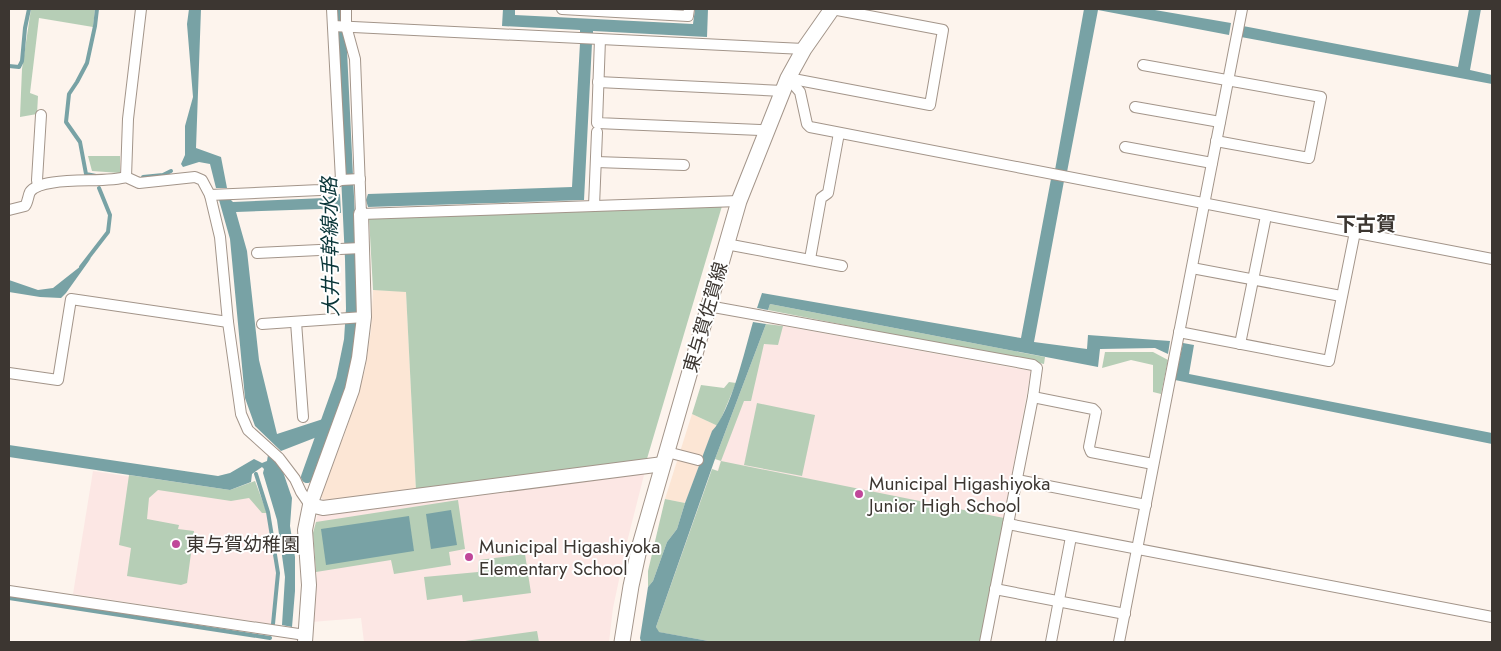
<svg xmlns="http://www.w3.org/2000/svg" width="1501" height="651" font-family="Jost,'Noto Sans JP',sans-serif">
<rect width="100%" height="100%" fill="#fdf4ed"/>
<g fill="#fce6d5">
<path d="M373,290L406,291L416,491L325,501L318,495L338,438L343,439L365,370L371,330Z"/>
<path d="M692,414L718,426L712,432L685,503L665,499Z"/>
</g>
<g fill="#fce7e4">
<path d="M772,324L1031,371L981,642L717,471Z"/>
<path d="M93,471L230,492L255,481L267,513L276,575L271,624L73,594Z"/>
<path d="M645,471L627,542L613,608L609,642H364L361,618L311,622L317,575L313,533L318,513Z"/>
</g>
<g fill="#b6ceb6">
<path d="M31,9H95L93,27L39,18L30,93L38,96L37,114L20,117L22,69Z"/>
<path d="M88,156H120V173L92,171Z"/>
<path d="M722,206L646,462L416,491L406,292L373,290L369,217L512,214Z"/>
<path d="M770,304L1045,357L1044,364L768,310Z"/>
<path d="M766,324L783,326L778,345L764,344L751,401H744L721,461L1004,518L981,642H714L658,632L656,627L712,469L718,471L721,461L715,459Z"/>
<path d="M1105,352H1153L1168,360L1161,394L1153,392V365L1131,360L1102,368Z"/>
<path d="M729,382L736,383L718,426L692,414L701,385L724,388Z"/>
<path d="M757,403L815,415L802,476L744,465Z"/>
<path d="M129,475L230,490L255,481L267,513H262L249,498L231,501L158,490L149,498L147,519L179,525L178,529L194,531L187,583L181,585L127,576L131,548L119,545Z"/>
<path d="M665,499L685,503L677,529L667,542L653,581L648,587V571Z"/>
<path d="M458,500L465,549L449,552L451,565L394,574L391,560L316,572L313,533L316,522Z"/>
<path d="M525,554L531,593L463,602L462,595L427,600L424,577L478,572L479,560Z"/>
<path d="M537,631L539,642H465V641Z"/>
</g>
<g fill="#78a2a5">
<path d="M189,9H201L196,148L221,157L227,188H216L210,164L199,162L183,167L181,164L185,155V126L193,97L187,24Z"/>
<path d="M503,9H515V15L693,24L695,9H708L707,37L593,31V33H580V30L502,26Z"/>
<path d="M1084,9H1149L1231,23L1229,35L1098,10L1067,172L1055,170Z"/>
<path d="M1469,9H1481L1470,70L1492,75V84L1241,37L1243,26L1458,67Z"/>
<path d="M580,43H592L584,200L368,207L366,200L368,194L572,187Z"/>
<path d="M1051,179L1064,181L1034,342L1087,349L1088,335L1170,341L1168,354L1155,348L1100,349L1098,367L770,304L768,310L757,308L762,293L1021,338Z"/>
<path d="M340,194L341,213L321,209L236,212L247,251L259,360L277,434L323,419L317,437L281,451L255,426L245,398L230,239L219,200L230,199L233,202L325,198Z"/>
<path d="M91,258L66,293L61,298L40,297L9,292V280L38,290L53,288Z"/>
<path d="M753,322L766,324L715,459L656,627L659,632L714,642H641L640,638L648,587L653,581L667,542L677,529L685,503L712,431C731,412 745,349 753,322Z"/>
<path d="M1183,343L1194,345L1189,374L1492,433V444L1175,380Z"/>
<path d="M9,445L218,476L230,473L254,459L262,463L267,461L268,455L282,469L292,498L290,526L295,557V591L292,627L282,625L285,577L277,520L263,473L264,469L262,467L252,474L251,482L230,490L9,457Z"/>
<path d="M451,510L457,545L431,549L426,514Z"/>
<path d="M409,516L414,551L326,565L321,529Z"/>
</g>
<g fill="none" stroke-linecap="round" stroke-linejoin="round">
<g stroke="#78a2a5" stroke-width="4">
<path d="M9,66L19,67L22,61L25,28L29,9"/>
<path d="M96,176L86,174L80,142L66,122L69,94L77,82L87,63L95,26L97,9"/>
<path d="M143,177L163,175L171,171"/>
<path d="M81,267L108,232L110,215L99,188"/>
<path d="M256,474L268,512L278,573L273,624"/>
<path d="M9,598L270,638"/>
</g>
<path stroke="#78a2a5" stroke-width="12" d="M307,477L342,379L350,340L352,309L351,259L339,9"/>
<g stroke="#a3958a" stroke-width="12">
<g id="minor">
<path d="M332,9L341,180"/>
<path d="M346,9V26L355,59L361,214L739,201"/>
<path d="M562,9L688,16L689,9"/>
<path d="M333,26L804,49"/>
<path d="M600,39L597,123L760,130L766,132"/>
<path d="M1143,65L1321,97L1309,158L1216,141"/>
<path d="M788,78L800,92L807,124L810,127L1492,259"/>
<path d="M788,78L930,105L943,30L832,9"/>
<path d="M598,82L783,91"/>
<path d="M1135,107L1220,122"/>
<path d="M1125,147L1212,163"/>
<path d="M596,162L684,165"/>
<path d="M126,177L128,119L141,9"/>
<path d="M38,186L37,180L41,115"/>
<path d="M210,195L320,190L341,180L360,179"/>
<path d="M594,206L597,132"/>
<path d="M9,210L25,206C28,202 28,196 30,192C42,175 106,184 126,177L139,183L195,177L202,180L210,195L220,237L228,322L241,414L248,430L279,458L295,479L301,492L310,505"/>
<path d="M726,244L842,266"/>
<path d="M257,253L361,248"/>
<path d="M810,259L821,198L828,193L839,133"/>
<path d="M1192,268L1341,296"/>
<path d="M708,306L1033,365L1037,368L1033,397L1008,524L1492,617"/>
<path d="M296,322L303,417"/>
<path d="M262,324L364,317"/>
<path d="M1179,332L1329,361L1355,232"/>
<path d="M1240,344L1266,216"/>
<path d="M9,373L58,380L71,299L228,322"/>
<path d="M1033,397L1093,409L1096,412L1089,447L1091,452L1153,464"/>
<path d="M667,452L698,460"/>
<path d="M1017,480L1146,505"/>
<path d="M995,589L1125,614"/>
<path d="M9,591L305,635"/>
<path d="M985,642L1008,524"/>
<path d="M1051,642L1071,537"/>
<path d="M1119,642L1242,9"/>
</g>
</g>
<g stroke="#a3958a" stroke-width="16">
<g id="tertiary">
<path d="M310,505L323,508L663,464"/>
<path d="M305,642L309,585L305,530L310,505L352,390L359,358L364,317L361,214"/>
</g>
</g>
<g stroke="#a3958a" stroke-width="17">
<path id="secondary" d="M622,642L631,586L640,545L739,201L788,78L804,49L832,9"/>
</g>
<use href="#minor" stroke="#fff" stroke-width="10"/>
<use href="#tertiary" stroke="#fff" stroke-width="14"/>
<use href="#secondary" stroke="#fff" stroke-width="15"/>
</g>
<g fill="#c0479a" stroke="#fff" stroke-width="2">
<circle cx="859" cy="494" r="5"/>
<circle cx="176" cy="544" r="5"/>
<circle cx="469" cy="557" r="5"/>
</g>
<g text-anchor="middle" stroke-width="4" stroke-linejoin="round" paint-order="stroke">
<g font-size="19" fill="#3c3631" stroke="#fff">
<text transform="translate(705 317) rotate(-74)" y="7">東与賀佐賀線</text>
</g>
<g font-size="19" fill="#3c3631" stroke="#fff" text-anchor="start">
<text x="869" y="490">Municipal Higashiyoka<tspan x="869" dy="22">Junior High School</tspan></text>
<text x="186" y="551">東与賀幼稚園</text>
<text x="479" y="553">Municipal Higashiyoka<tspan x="479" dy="22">Elementary School</tspan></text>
</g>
<g font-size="20" font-weight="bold" fill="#3c3631" stroke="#fff">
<text x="1366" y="231">下古賀</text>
</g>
<g font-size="20" font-style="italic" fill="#083437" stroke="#fff">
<text transform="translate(330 247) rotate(-91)" y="7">大井手幹線水路</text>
</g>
</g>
<rect width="1501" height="651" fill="none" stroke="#3c3631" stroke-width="20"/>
</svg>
